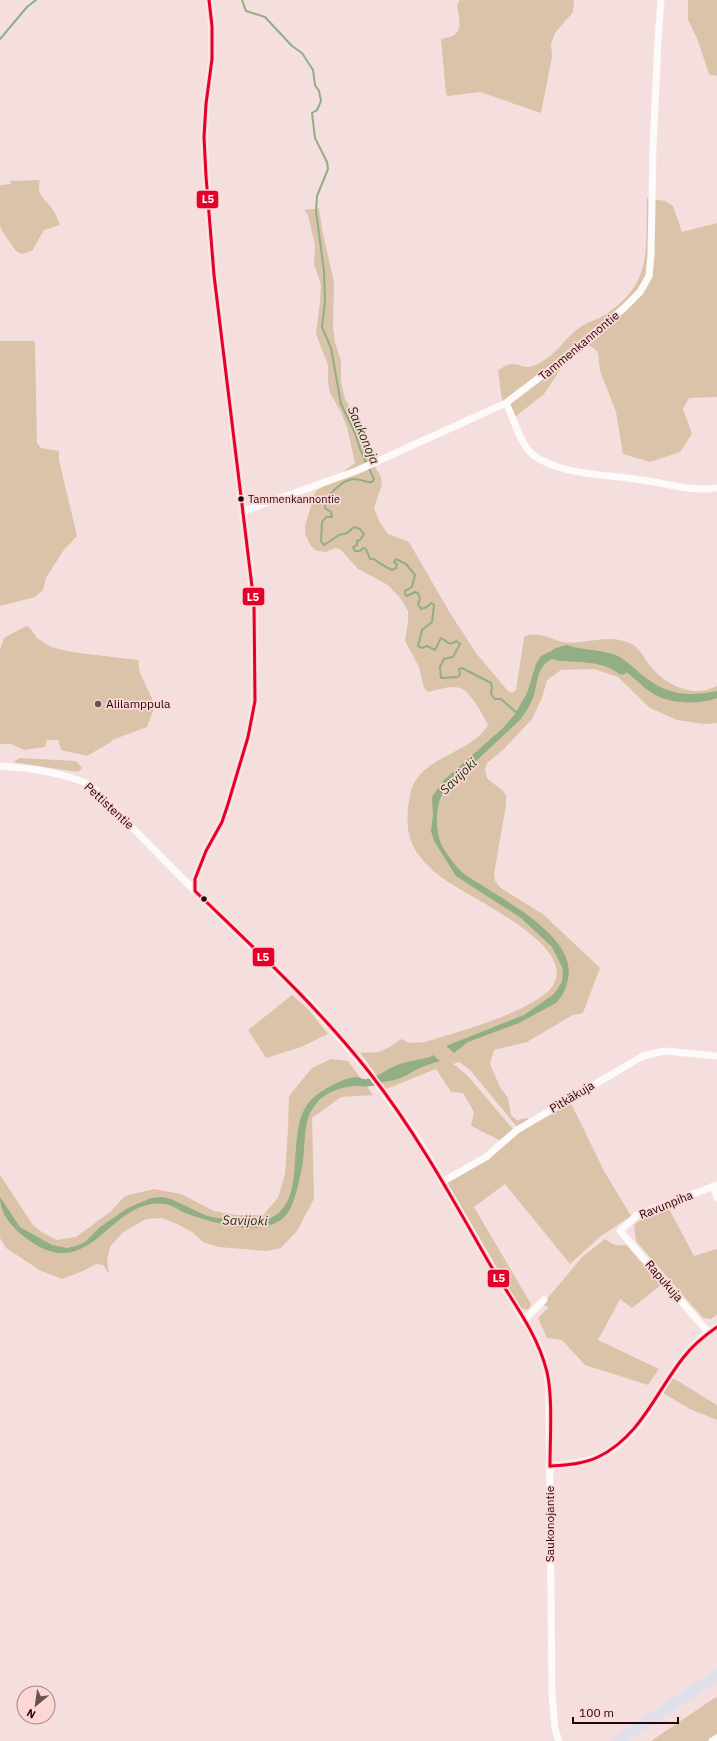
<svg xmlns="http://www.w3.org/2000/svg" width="717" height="1741" font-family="'IBM Plex Sans',sans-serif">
<rect width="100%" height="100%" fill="#f4dfde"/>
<g fill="#dbc3aa">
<path d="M460,0H574L573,12L555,33L551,44L552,57L541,113L480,92L448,96L446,94L441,39C465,36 460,24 457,5Z"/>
<path d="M688,0H717V76L709,74L697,38L688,20Z"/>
<path d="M40,180C36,197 45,197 53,210C56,215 58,220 60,225L44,230L32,251L22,254L16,251L2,231L0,225V185L11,184L10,181Z"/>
<path d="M647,198L665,201L673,206L682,232L717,223V397L689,398L683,409L692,434L680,452L650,462L623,454L616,412L600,371L598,352L589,345L562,367L544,394L510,421L502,400L498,370C502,368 508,364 512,364C524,364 523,371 538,364C555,356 564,339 579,328C587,322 597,320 606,314C654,282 645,249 647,198Z"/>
<path d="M321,208L319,209L323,234L334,282L333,327L335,342L341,361V381L345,399L350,408L369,457L381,477L382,484L374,508L379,521L388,534L409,542L450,613L476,653L508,691L512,693L516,690L524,637C536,630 551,639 563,642C584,645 609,633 630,643C639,647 642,655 648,663C660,679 679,692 700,691C705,691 712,688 717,686V723L704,724L677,720L650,708L618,677L594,669L561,670L547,680L542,698L532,719L504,749L487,763L485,770L487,778L504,792L506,796V805L494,874L495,881L501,888L544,915L600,968L583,1013L573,1015L527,1042L494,1050L490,1064L500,1087L508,1098L511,1115L517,1120L527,1118L529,1120L517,1127L470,1070L459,1062L453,1064L467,1075L513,1129L501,1141L471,1126L474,1112L463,1093L451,1092L436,1069L386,1089L360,1052C379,1055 386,1050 401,1039L410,1043L425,1042C463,1030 504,1020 538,999C606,957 470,899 444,879C432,871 416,855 411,841C406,828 407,809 410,795C417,756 469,756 488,725C484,716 469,690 460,688C450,685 438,690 428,692L424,688L419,667L405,641L408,622V611L401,599L388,585L358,569L340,549L335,548L326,552L317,551L311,546L305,534V526L315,492L355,463L347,427L341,412L330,393L328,382V365L316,334L320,302L321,285L314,264L315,245L308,215L304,210Z"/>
<path d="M0,341H34L35,344L37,443L41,448L59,451V460L77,536L63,551L46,578L43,590L35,597L0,606Z"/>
<path d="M26,626L30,628L37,638L51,647L71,652L138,660L140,673L155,705L147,727L112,740L111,742L87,756L61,750L58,740H47L45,747L24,750L11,744H0V650L4,638Z"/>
<path d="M20,758L76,761L82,768L78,772L13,762Z"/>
<path d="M292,995L307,1008L328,1034L301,1047L266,1058L248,1030Z"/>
<path d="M331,1059L348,1061L373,1095L341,1097L312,1118L314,1199L297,1231L281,1248L267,1251L218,1247L203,1242L192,1232L177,1224L162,1218L146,1219L123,1232L110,1247L107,1260L109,1274L103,1265L96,1264L83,1271L62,1279L41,1271L6,1248L0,1238V1175L33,1225L43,1233L57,1240L76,1237L110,1212L125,1196L154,1189L181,1194L214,1211L236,1215H263L278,1198L285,1174L288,1129L289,1096L312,1068Z"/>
<path d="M570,1101L604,1171L631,1216L601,1236L570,1264L505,1184L474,1207L531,1304L528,1310L520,1308L447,1182L514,1136Z"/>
<path d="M669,1209L694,1256L717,1249V1315L711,1319L703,1318L636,1241L634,1225L639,1221Z"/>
<path d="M605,1239C612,1245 617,1246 626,1245L661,1285L632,1308L620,1299L598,1340L659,1369L648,1385L585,1365L562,1340L547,1338L538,1318L549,1307L542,1305L582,1257Z"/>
<path d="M673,1378L717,1405V1420L690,1409L663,1393Z"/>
<path d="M716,1697L717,1699V1738L712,1741H651Z"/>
</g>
<g fill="#91ae84">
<path d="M567,645C584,651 602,649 618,656C627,661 635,669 642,675C667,695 686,697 717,691V698C698,705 669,704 652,693C641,686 632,675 621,668C605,658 587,655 568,657C558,657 551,657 544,665C538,671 537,683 535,691C532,702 527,711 520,720L444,791C435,805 435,829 441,844C444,851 457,868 463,873C469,878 477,882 483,886C511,904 577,939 568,979C566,988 563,996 556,1003L519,1023L468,1042L454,1053L446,1046L524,1015L554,994L562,982L563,969L552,947L521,918L456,876L434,841L431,831L433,816L432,797L444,780L503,728L515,714L527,693L536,664L541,656L562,646Z"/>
<path d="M433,1055L440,1061C433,1063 426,1065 420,1068C412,1071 406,1077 398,1079C392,1081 386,1081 380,1083C378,1084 375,1086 372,1086C367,1087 362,1086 357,1086C344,1086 333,1090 323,1097C302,1113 306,1138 303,1161C301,1172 299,1183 296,1193C293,1203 290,1213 282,1219C259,1237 213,1223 188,1214C181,1212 175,1206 166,1204C108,1195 91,1292 22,1235C10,1225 0,1213 0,1197L20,1227L52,1245L67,1248L76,1246L85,1242L100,1227L128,1208L151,1198L162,1197L171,1199L207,1216L217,1218L265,1220C313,1207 281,1128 312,1099C320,1091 343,1078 355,1077C359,1077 363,1080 367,1079C378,1077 387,1069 397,1065C407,1061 419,1060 430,1057Z"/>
</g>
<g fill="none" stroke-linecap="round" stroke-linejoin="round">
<g stroke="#91ae84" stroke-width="2">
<path d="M242,0L246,11L265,17L292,46L302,53L313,70L315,85L319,91L321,101L317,110L312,113L315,138L327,162L328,169L317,196L316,211L324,271L325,301L322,327L331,348L341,404L355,433L360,449L374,479L372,482H369C364,481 358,479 353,479C341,481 325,496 325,508L331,512L332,517H326L322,522L321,541L324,545L339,535L347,533L354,527L360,529L364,534L360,540L357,541V545L353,547L355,551H360L363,548L366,549L370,559H374C377,562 388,568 392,570L396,568L397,564L394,562L396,559L406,564L415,575L412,587L405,591V594L407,596L415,592L418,593L420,599L418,604L421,609L427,607L431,603L434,605L432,622L422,630L418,646L422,648L427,646L435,650L441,638C447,641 449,647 456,641L460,644L453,657L444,659L440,667L441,678L458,677L460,674L459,669L462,668L491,683L492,688L491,694L495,699H501L518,714"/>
<path d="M0,39L27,7L36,0"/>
</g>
<path stroke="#91ae84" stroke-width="13" d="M558,654C579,656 604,654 622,668"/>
<g stroke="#fdfafa" stroke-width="7">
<path d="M209,0L212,26V59L206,104L204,137L206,176L214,275L254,603L255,701L248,737L228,804L222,822L206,851L195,879V891L309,1002L369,1072L403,1119L419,1141L493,1269L530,1329L541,1352L547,1373L549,1389L552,1694L555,1729L559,1741"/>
<path d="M506,403C512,415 522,447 532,454C560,476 608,474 641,480C666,483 692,492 717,488"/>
<path d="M244,511L356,471L506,403L552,368L624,308L640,292L649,276L651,255L653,148L658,40L661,0"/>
<path d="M0,766C30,768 63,772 90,785L195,891"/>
<path d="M442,1182L486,1157L517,1130L643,1056L665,1051L717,1056"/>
<path d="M713,1186L717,1198"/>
<path d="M524,1320L544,1300"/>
<path d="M708,1332L620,1231L637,1215L717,1185"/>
<path d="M550,1466C566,1465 583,1463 598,1457C655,1432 663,1358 717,1327"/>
<path d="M712,1741L717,1738"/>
</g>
<path stroke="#dee1ea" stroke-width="11" d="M618,1741L717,1675"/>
<g stroke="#fcd7d6" stroke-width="6">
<g id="bus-1">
<path d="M209,0L212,26V59L206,104L204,137L206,176L214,275L254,603L255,701L248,737L228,804L222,822L206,851L195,879V891C255,949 317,1006 369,1072C416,1132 451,1196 488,1261C509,1297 537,1331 547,1372C553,1398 550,1438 550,1466"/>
<path d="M550,1466C566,1465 584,1464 598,1457C640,1437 656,1392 683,1358C693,1345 704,1336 717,1327"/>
</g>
</g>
<use href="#bus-1" stroke="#e4002b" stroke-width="3"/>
</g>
<g fill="#220507" stroke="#fcd7d6" stroke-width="1.5">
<circle cx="241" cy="499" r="3.5"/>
<circle cx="204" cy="899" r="3.5"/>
</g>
<circle fill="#6c5152" stroke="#fcd7d6" stroke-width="1.5" cx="98" cy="704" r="4"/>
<g text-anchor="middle" stroke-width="3.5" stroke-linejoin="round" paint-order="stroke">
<g font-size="11" fill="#220507" stroke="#fcd7d6" text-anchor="start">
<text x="248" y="503">Tammenkannontie</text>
</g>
<g font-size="12" fill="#220507" stroke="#fcd7d6">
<text transform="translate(579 346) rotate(-40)" y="4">Tammenkannontie</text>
<text transform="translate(109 806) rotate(43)" y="4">Pettistentie</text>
<text transform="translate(572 1097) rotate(-31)" y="4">Pitkäkuja</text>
<text transform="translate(666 1205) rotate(-22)" y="4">Ravunpiha</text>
<text transform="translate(664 1281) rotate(49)" y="4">Rapukuja</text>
<text transform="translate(550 1524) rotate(-90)" y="4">Saukonojantie</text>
</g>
<g font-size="12" fill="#220507" stroke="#fcd7d6" text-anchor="start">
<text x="106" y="708">Alilamppula</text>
</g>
<g font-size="13" font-style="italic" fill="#103308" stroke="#fcd7d6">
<text transform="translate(364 435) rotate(67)" y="5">Saukonoja</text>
<text transform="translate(458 776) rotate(-44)" y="5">Savijoki</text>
<text transform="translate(245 1220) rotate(1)" y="5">Savijoki</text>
</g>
</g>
<g stroke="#fcd7d6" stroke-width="1.5">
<rect x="196" y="190" width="23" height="19" rx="4" fill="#e4002b"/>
<rect x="242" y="587" width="23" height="19" rx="4" fill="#e4002b"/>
<rect x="252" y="947" width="23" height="20" rx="4" fill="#e4002b"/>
<rect x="487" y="1269" width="23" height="19" rx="4" fill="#e4002b"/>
</g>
<g font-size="11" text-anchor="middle" font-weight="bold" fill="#fff">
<text x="208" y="203">L5</text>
<text x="253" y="601">L5</text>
<text x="263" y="961">L5</text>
<text x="499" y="1282">L5</text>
</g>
<g transform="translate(36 1705) rotate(209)"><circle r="19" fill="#fcd7d6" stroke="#a58383"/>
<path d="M0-3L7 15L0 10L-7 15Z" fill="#6c5152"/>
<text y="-6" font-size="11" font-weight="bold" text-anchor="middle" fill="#220507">N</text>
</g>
<path d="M573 1717v6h105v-6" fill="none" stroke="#220507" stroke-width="2"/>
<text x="579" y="1717" font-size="12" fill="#220507" stroke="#fcd7d6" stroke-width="3" paint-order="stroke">100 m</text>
</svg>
